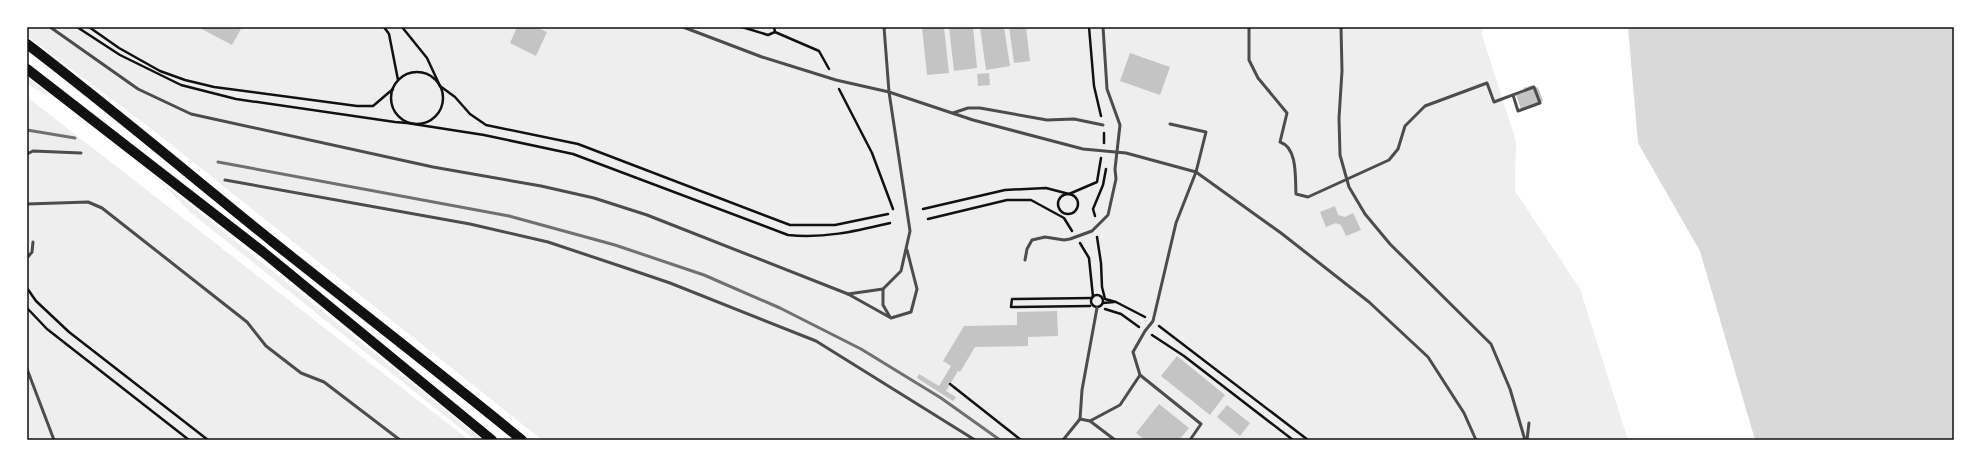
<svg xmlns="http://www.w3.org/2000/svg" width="1981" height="467" font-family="'Fira Sans',sans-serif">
<rect width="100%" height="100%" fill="#fff"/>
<g fill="#eee">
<path d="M27,27H1482L1483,31L1481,32L1516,141L1515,191L1580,289L1628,440H542L149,127L27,36Z"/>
<path d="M27,77L52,96L45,94L27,84Z"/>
<path d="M27,97L469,440H27Z"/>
<path d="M157,178L194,208L483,440H475L190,212Z"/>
</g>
<path fill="#d9d9d9" d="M1628,27H1954V440H1755L1700,251L1638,143Z"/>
<g fill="#c4c4c4">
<path d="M198,27H242L232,45Z"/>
<path d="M517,27H536L547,32L536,56L510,43Z"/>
<path d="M922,27H944L949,73L927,75Z"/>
<path d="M949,27H973L977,68L954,71Z"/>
<path d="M980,27H1004L1010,66L986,70Z"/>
<path d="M1009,27H1026L1030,61L1014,63Z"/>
<path d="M1130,53L1170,67L1160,95L1120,81Z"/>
<path d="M989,73L990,85L978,86L977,74Z"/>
<path d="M1533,85L1534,89L1538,87L1543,101L1521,109L1516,95L1525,92L1523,88Z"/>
<path d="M1335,206L1338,215L1345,217L1353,213L1361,230L1346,236L1341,225L1336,223L1326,227L1320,212Z"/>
<path d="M1057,311L1058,336L1028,337V346L975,347L960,372L958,371L946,391L956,397L953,401L917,378L919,374L939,386L951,366L943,361L964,326L1017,325V312Z"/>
<path d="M1177,356L1225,395L1210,415L1161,376Z"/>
<path d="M1159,404L1189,428L1179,440H1145L1136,433Z"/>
<path d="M1227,405L1250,423L1240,436L1217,417Z"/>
</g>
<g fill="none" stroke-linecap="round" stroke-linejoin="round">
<g stroke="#111" stroke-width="2.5">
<path d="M77,27L120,55L181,85L236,99L395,122L407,123L484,135L573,154L788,235C823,239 856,231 890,223"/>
<path d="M89,27L119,48L160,71L185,80L214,87L357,106H373L393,89"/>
<path d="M384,27L389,34L398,80"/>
<path d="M402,27L427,58L440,86L455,97L470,114L486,125L578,144L790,225H835L888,214"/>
<path d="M742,27L768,35L775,32"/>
<path d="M774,27L775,32L819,51L829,69"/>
<path d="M1089,27L1094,86L1101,116"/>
<circle cx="417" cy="98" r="26"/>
<path d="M839,89L872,153L893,209"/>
<path d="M1104,143V133"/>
<circle cx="1068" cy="204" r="10"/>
<path d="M923,209L1005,190L1046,188L1069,194L1097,182L1101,158"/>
<path d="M1095,216L1093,209L1103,185L1106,169"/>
<path d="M928,219L1007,200H1031L1064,218L1072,231"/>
<path d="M1097,237L1101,263L1102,287L1105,299L1116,302L1145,317"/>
<path d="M1080,243L1089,258L1093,297"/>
<path d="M27,288L36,301L69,332L208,440"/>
<circle cx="1097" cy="301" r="6"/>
<path d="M1103,303L1114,302"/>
<path d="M1090,306L1011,307L1012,299L1092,298"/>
<path d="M27,308L47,329L189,440"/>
<path d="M1105,309L1121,314L1139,327"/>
<path d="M1159,326L1308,440"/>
<path d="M1152,335L1184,356L1293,440"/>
<path d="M950,384L1021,440"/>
</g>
<g stroke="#4c4c4c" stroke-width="3">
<path d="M50,27L138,89L191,114L433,167L541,186L594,198L647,215L848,294L891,318L911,312L917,289L907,250"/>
<path d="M683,27L762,57L836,80L889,92L973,120L1083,149L1126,153L1196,172L1281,233L1369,302L1428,357L1464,413L1476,440"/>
<path d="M1249,27V60L1258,78L1287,113L1280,142C1298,148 1295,178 1296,194L1308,197L1389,160L1398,149L1405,126L1425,106L1487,83L1494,102L1534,87L1540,103L1518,111L1513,95"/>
<path d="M1341,27L1342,71L1339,118L1340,155L1349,187L1365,214L1390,244L1491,344L1510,389L1525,440"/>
<path d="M953,113L968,108H980L1047,120L1074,119L1103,125"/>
<path d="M1170,124L1206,132L1196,172L1176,223L1153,321L1145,331L1133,352L1140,375L1201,424L1190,440"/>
<path d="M27,154L33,151L81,153"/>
<path d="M225,180L470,224L548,242L620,266L670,283L816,341L975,440"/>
<path d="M27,204L88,202L102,208L247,322L266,346L301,373L324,382L400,440"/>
<path d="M27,258L32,252L33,242"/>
<path d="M1025,260L1027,249L1032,240L1045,237L1064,240L1070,239L1092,231L1108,215L1116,179L1115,169L1120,125L1107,89L1103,27"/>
<path d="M883,289V305L890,317"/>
<path d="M848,294L883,289L901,271L910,231L889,92L884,27"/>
<path d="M27,369L54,440"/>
<path d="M1080,419L1090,421"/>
<path d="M1063,440L1080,419L1082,390L1097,308"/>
<path d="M1115,440L1090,421L1120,405L1140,375"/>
<path d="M1527,440L1529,423"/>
</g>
<g stroke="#111" stroke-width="10">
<path d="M27,44C111,108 191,176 273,242C356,308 440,373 522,440"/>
<path d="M27,69L263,252L492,440"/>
</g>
<g stroke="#707070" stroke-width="3">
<path d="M27,130L75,138"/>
<path d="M218,162L509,216L615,245L704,275L780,308L861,349L941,398L1000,440"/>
</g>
</g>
<rect width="1981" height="467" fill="none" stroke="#ffffff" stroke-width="56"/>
<rect x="28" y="28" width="1925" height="411" fill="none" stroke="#111" stroke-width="1.5"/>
</svg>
